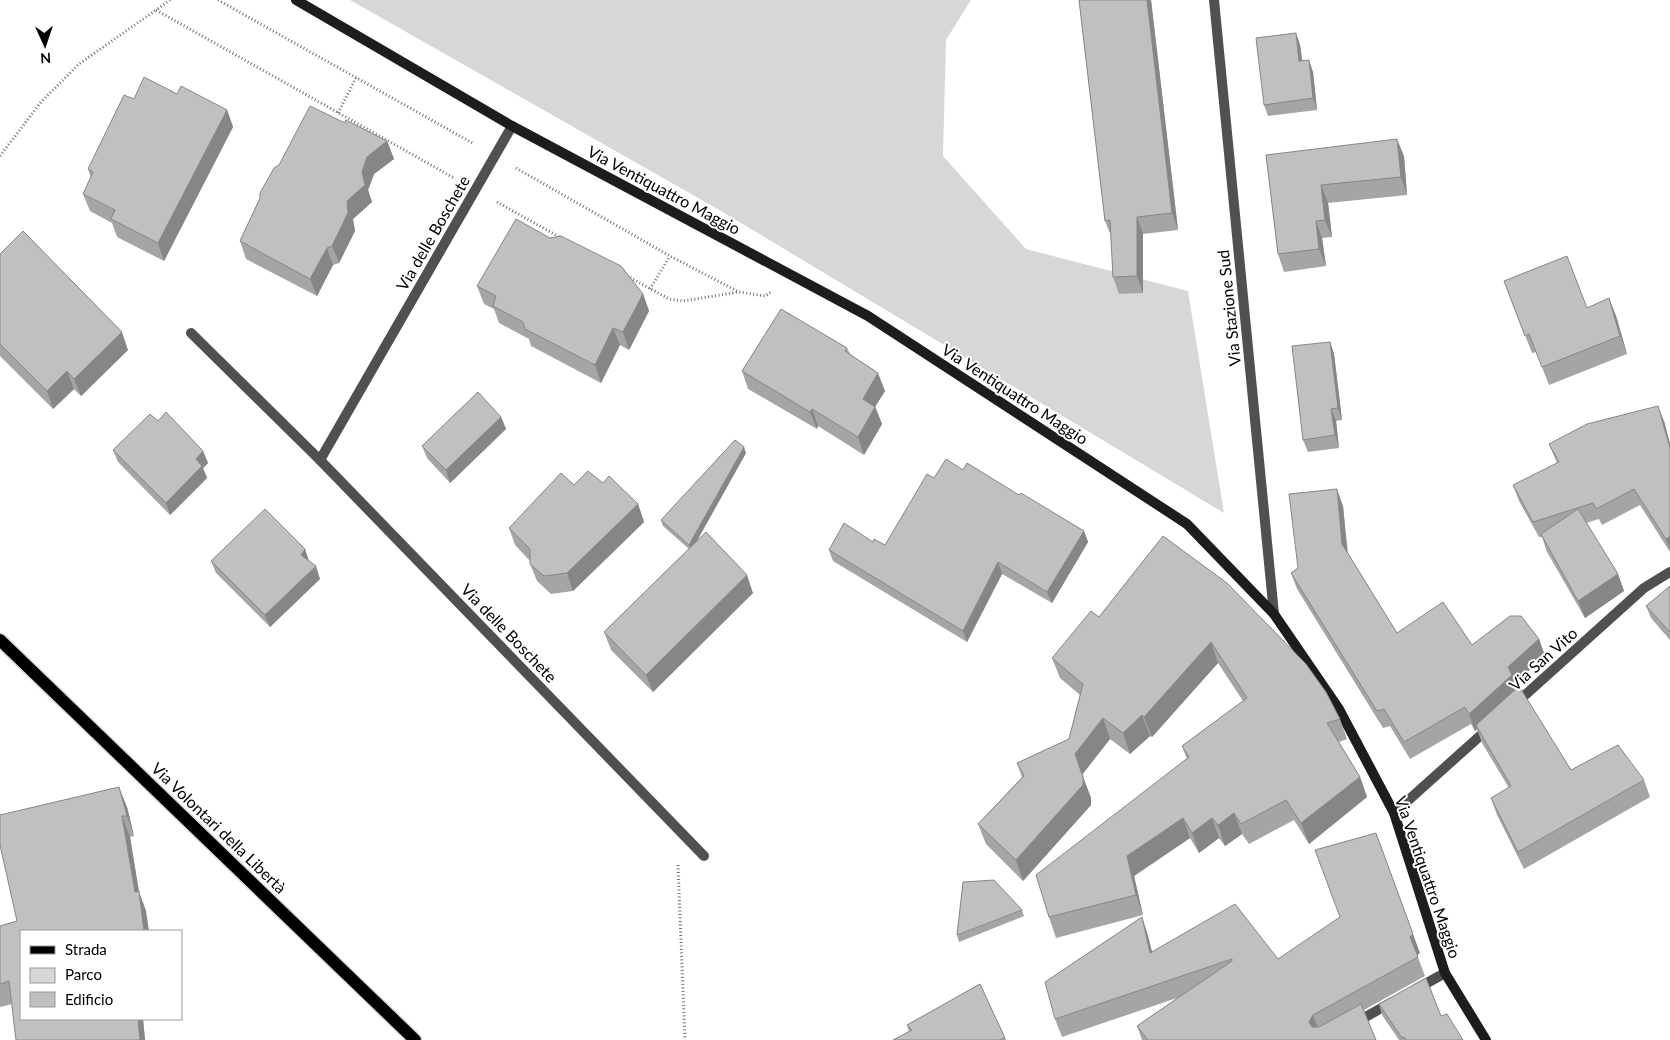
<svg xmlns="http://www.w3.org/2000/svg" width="1670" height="1040" font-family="Lato,sans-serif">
<rect width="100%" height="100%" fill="#fff"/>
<path fill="#d7d7d7" d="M350,0H971L946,40L943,156L1026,249L1188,291L1224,513L721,211Z"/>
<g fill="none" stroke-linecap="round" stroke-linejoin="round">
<g stroke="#dbdbdb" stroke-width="15">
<path id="primary" d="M0,640L415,1040"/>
</g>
<g stroke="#727272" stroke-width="3" stroke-dasharray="1 2.5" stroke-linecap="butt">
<path d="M170,0L156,10L454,178"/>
<path d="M218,0L474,144"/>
<path d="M338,113L356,78"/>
<path d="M0,156L41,102L79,64L156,10"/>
<path d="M516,168L670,256L739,292L765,296L771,292"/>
<path d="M497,202L561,238"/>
<path d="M627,276L669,299L683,301L739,292"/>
<path d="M650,289L670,256"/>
<path d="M678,865L685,1040"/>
</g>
<g stroke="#505050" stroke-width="10">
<path d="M1214,0L1274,614"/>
<path d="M191,333L320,460L704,856"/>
<path d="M320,460L512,126"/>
<path d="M1515,704L1644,588L1670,572"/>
<path d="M1394,813L1490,727"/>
<path d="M1416,989L1445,973"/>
<path d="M1355,1023L1392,1002"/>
</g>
<path stroke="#1d1d1d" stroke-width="10" d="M296,0L512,126L868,316L1187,524L1274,614L1339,709L1394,813L1445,973L1486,1040"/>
<use href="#primary" stroke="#000" stroke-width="12"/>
</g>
<g fill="#a5a5a5">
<path d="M1079,0H1151L1178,230L1143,234V293L1119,294L1113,277L1111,236L1105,221Z"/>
<path d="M1296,33L1300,45L1302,61L1313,72L1317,110L1268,116L1264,105Z"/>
<path d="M177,94L227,110L233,127L164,261L117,237L112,223L90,211L83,194L91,178L88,169L134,99Z"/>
<path d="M345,123L387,141L394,159L374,174L368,190L372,202L353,219L355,231L339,263L333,265L317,296L246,259L240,241L260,198L279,165Z"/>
<path d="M1266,155L1404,156L1407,195L1328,203L1332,237L1322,238L1326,266L1284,272L1278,254Z"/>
<path d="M0,254L128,350L81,396L74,389L53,409L0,356Z"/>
<path d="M1504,281L1587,308L1609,298L1616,316L1627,354L1549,385L1536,352L1532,353Z"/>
<path d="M477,286L643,294L649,311L629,350L620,345L601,383L531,346L529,339L499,323L494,309L484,304Z"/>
<path d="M1330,342L1334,354L1342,420L1336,421L1339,448L1308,452L1303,440Z"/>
<path d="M847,348L850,354L885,391L875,406L882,424L864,455L818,426L817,429L748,389L742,371Z"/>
<path d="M501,417L506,429L450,483L427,458L422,446Z"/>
<path d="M158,421L203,451L208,463L203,468L207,478L170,515L118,462L113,450Z"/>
<path d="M1664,421L1670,444V552L1640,505L1602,525L1599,519L1586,523L1618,574L1624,591L1585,618L1547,552L1542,537H1539L1519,501L1513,485L1557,463L1549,444Z"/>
<path d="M746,453L697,541L753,593L653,692L611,650L604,632L689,549L663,526L661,520Z"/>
<path d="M963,470L1019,495L1084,531L1088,542L1052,603L1002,574L967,642L833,561L829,550L873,542L885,545Z"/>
<path d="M603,483L638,504L644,522L573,591L551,594L537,581L530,564V561L515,545L509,528L574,485Z"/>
<path d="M1343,506L1348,553L1397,633L1472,645L1539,639L1545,656L1515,683L1517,688L1571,770L1644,780L1650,797L1524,869L1497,815L1491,798L1509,788L1482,743L1477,729L1475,731L1471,724L1410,759L1390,726L1383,728L1297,589L1291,573L1298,568Z"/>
<path d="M1163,536L1340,719L1347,739L1339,742L1360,777L1367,797L1309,844L1294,820L1249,844L1242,834L1225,846L1219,838L1199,853L1190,838L1134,876L1143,915L1056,938L1049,917L1187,759L1182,746L1243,701L1218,663L1152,737L1150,736L1130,754L1110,739L1082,774L1091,798V805L1023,881L986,844L978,824L1022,777L1017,763L1069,739L1080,695L1060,678L1052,658L1099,617Z"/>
<path d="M305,549L309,561L320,579L270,627L216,573L211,561Z"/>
<path d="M1670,586V640L1651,618L1646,606Z"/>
<path d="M127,807L134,836L130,837L139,892L146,911L21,931L143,1019L145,1040H16L12,1004L0,1007V926L17,921Z"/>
<path d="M1022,910L1024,916L959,942L957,935Z"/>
<path d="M1142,917L1148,936L1152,952L1278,959L1420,953L1417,955L1425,976L1364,1010L1376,1040H1142L1137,1026L1177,998L1062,1037L1055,1019Z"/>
<path d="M980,984L1006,1040H893L909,1032L907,1025Z"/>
<path d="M1379,1004L1441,1016L1463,1040H1399L1382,1015Z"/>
</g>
<g fill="#868686">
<path d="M1147,0H1151L1178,230L1172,213Z"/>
<path d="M1296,33L1300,45L1304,73L1299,61Z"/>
<path d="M1309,60L1313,72L1317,110L1313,98Z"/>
<path d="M227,110L233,127L164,261L158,243Z"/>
<path d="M1397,139L1404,156L1407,195L1401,177Z"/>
<path d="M387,141L394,159L374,174L368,190L372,202L353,219L355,231L339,263L332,246L347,201L362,172L367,157Z"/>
<path d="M1321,185L1328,203L1332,237L1325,220Z"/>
<path d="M1137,217L1143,234V293L1137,276Z"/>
<path d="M1316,221L1322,238L1326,266L1319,249Z"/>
<path d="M327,248L333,265L317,296L310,279Z"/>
<path d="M643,294L649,311L629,350L623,332Z"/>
<path d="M1609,298L1616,316L1627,354L1620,336Z"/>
<path d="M613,328L620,345L601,383L595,365Z"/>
<path d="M122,332L128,350L81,396L74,379Z"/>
<path d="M1330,342L1334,354L1342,420L1338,408Z"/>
<path d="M67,371L74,389L53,409L47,391Z"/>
<path d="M878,373L885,391L869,417L863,399Z"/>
<path d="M1658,406L1664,421L1670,444V448Z"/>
<path d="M875,407L882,424L864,455L858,437Z"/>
<path d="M812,409L818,426L817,429L810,412Z"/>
<path d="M1331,409L1336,421L1339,448L1335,435Z"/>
<path d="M501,417L506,429L450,483L446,470Z"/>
<path d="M744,447L746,453L691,551L689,545Z"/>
<path d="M203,451L208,463L203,468L207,478L170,515L166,503L196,459Z"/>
<path d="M1337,489L1343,506L1348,561L1342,544Z"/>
<path d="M638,504L644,522L573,591L567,573Z"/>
<path d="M1084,531L1088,542L1052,603L1047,592Z"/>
<path d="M1670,536V550L1666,539Z"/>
<path d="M305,549L309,562L301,555Z"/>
<path d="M998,562L1002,574L967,642L963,631Z"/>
<path d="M316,566L320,579L270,627L265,615Z"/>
<path d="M1618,574L1624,591L1585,618L1578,601Z"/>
<path d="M747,575L753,593L653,692L646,675Z"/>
<path d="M1539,639L1545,656L1515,683L1518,692L1476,725L1477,729L1475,731L1469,714L1508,667Z"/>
<path d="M1211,642L1218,663L1152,737L1144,717Z"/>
<path d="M1142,715L1150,736L1130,754L1123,733Z"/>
<path d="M1103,718L1110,739L1082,775L1075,754Z"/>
<path d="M1083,777L1091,798V805L1023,881L1016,860Z"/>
<path d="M1360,777L1367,797L1309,844L1301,823Z"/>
<path d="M119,787L127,807L134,836L127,816Z"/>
<path d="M1234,813L1242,834L1225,846L1218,825Z"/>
<path d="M122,816L130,837L139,892L146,911L149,931H144L135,892Z"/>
<path d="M1183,818L1190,838L1134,876L1143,915L1136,895L1127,856Z"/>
<path d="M1212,818L1219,838L1199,853L1192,833Z"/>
<path d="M1142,917L1148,936L1157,972L1150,953Z"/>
<path d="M1413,934L1420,953L1417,955L1410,937Z"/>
<path d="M1313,1015L1320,1034L1316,1040L1309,1022Z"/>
<path d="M138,1019H143L145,1040H140Z"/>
</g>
<g fill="#c0c0c0" stroke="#868686">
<path d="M1079,0H1147L1172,213L1137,217V276L1113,277L1110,220L1105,221Z"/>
<path d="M1296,33L1299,61L1309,60L1313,98L1264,105L1256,38Z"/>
<path d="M144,77L177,94L181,86L227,110L158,243L111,219L115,210L83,194L93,172L88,169L124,95L134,99Z"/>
<path d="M310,106L345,123L346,120L387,141L367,157L362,172L365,185L347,201L348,213L332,246L327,248L310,279L240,241L260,198V193L274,168L279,165Z"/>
<path d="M1397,139L1401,177L1321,185L1325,220L1316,221L1319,249L1278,254L1266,155Z"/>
<path d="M516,219L550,238L561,236L621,266L643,294L623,332L613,328L595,365L525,329L523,322L493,306L496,296L477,286Z"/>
<path d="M23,231L122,332L74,379L67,371L47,391L0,344V254Z"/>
<path d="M1567,256L1587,308L1609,298L1620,336L1542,367L1529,334L1525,336L1504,281Z"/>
<path d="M781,309L847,348L845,351L878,373L863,399L875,407L858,437L812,409L810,412L742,371Z"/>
<path d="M1330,342L1338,408L1331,409L1335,435L1303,440L1292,346Z"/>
<path d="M478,392L501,417L446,470L422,446Z"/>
<path d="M1658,406L1670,448V536L1666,539L1634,489L1596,509L1593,503L1533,522L1513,485L1559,462L1549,444L1587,424Z"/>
<path d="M166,412L203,451L196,459L202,466L166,503L113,450L150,414L158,421Z"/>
<path d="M735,440L744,447L689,545L661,520Z"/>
<path d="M946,459L963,470L967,463L1019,495L1021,493L1084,531L1047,592L998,562L963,631L829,550L844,523L873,542L874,539L885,545L927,474L934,478Z"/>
<path d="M588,471L603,483L609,476L638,504L567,573L544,576L530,564V549L509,528L561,473L574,485Z"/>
<path d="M1337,489L1342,544L1397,633L1443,602L1472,645L1510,616H1521L1539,639L1508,667L1512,675L1469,714L1465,707L1404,742L1384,709L1377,711L1291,573L1298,568L1289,494Z"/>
<path d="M265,509L305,549L301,555L316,566L265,615L211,561Z"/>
<path d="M1578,509L1618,574L1578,601L1541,534Z"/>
<path d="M706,532L747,575L646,675L604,632Z"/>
<path d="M1163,536L1227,583L1306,664L1326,692L1340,719L1327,723L1360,777L1301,823L1286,800L1241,824L1234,813L1218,825L1212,818L1192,833L1183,818L1127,856L1136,895L1049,917L1036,875L1189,757L1182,746L1247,698L1211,642L1144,717L1142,715L1123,733L1103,718L1075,754L1083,777V785L1016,860L978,824L1024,776L1017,763L1069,739L1083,684L1052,658L1091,611L1099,617Z"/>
<path d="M1670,586V632L1646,606Z"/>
<path d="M1519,686L1571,770L1618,745L1644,780L1518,852L1491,798L1511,786L1476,725Z"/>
<path d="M119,787L127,816H122L135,892L139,891L144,931H21V1019H138L140,1040H16L9,981L0,984V926L17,921L0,845V815Z"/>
<path d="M1376,833L1413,934L1410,937L1418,957L1313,1015L1309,1022L1312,1027H1319L1361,1004L1376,1040H1148L1137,1026L1232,961V959L1055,1019L1045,982L1142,917L1150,953L1235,904L1278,959L1340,917L1315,850Z"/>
<path d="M994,880L1022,910L957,935L963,882Z"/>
<path d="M1426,978L1441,1016L1447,1014L1463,1040H1406L1404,1037L1402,1038L1379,1004Z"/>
<path d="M980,984L1005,1038L999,1040H893L912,1030L907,1025Z"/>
</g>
<g text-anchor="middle" stroke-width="4" stroke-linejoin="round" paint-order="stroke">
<g font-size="16" fill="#000" stroke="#fff">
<text transform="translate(664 190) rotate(28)" y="6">Via Ventiquattro Maggio</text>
<text transform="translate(433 233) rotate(-60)" y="6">Via delle Boschete</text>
<text transform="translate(1229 308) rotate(-96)" y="6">Via Stazione Sud</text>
<text transform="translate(1015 394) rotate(33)" y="6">Via Ventiquattro Maggio</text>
<text transform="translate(509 633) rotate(46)" y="6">Via delle Boschete</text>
<text transform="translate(1543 659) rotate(-42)" y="6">Via San Vito</text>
<text transform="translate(219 828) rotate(44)" y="6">Via Volontari della Libertà</text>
<text transform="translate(1428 877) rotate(71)" y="6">Via Ventiquattro Maggio</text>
</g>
</g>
<rect x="20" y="930" width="162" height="90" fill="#ffffff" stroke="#999999"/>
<rect x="30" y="946" width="25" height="8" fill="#000000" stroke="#999999"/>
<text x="65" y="955" font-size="15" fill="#000000">Strada</text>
<rect x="30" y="968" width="25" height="15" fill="#d7d7d7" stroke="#999999"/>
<text x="65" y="980" font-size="15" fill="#000000">Parco</text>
<rect x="30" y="992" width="25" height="15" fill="#c0c0c0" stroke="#999999"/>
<text x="65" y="1005" font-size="15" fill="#000000">Edificio</text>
<g transform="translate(45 45) rotate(177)" stroke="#ffffff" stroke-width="4" paint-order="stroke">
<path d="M0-4L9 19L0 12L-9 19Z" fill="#000000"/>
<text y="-8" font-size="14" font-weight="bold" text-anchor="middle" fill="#000000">N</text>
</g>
</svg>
